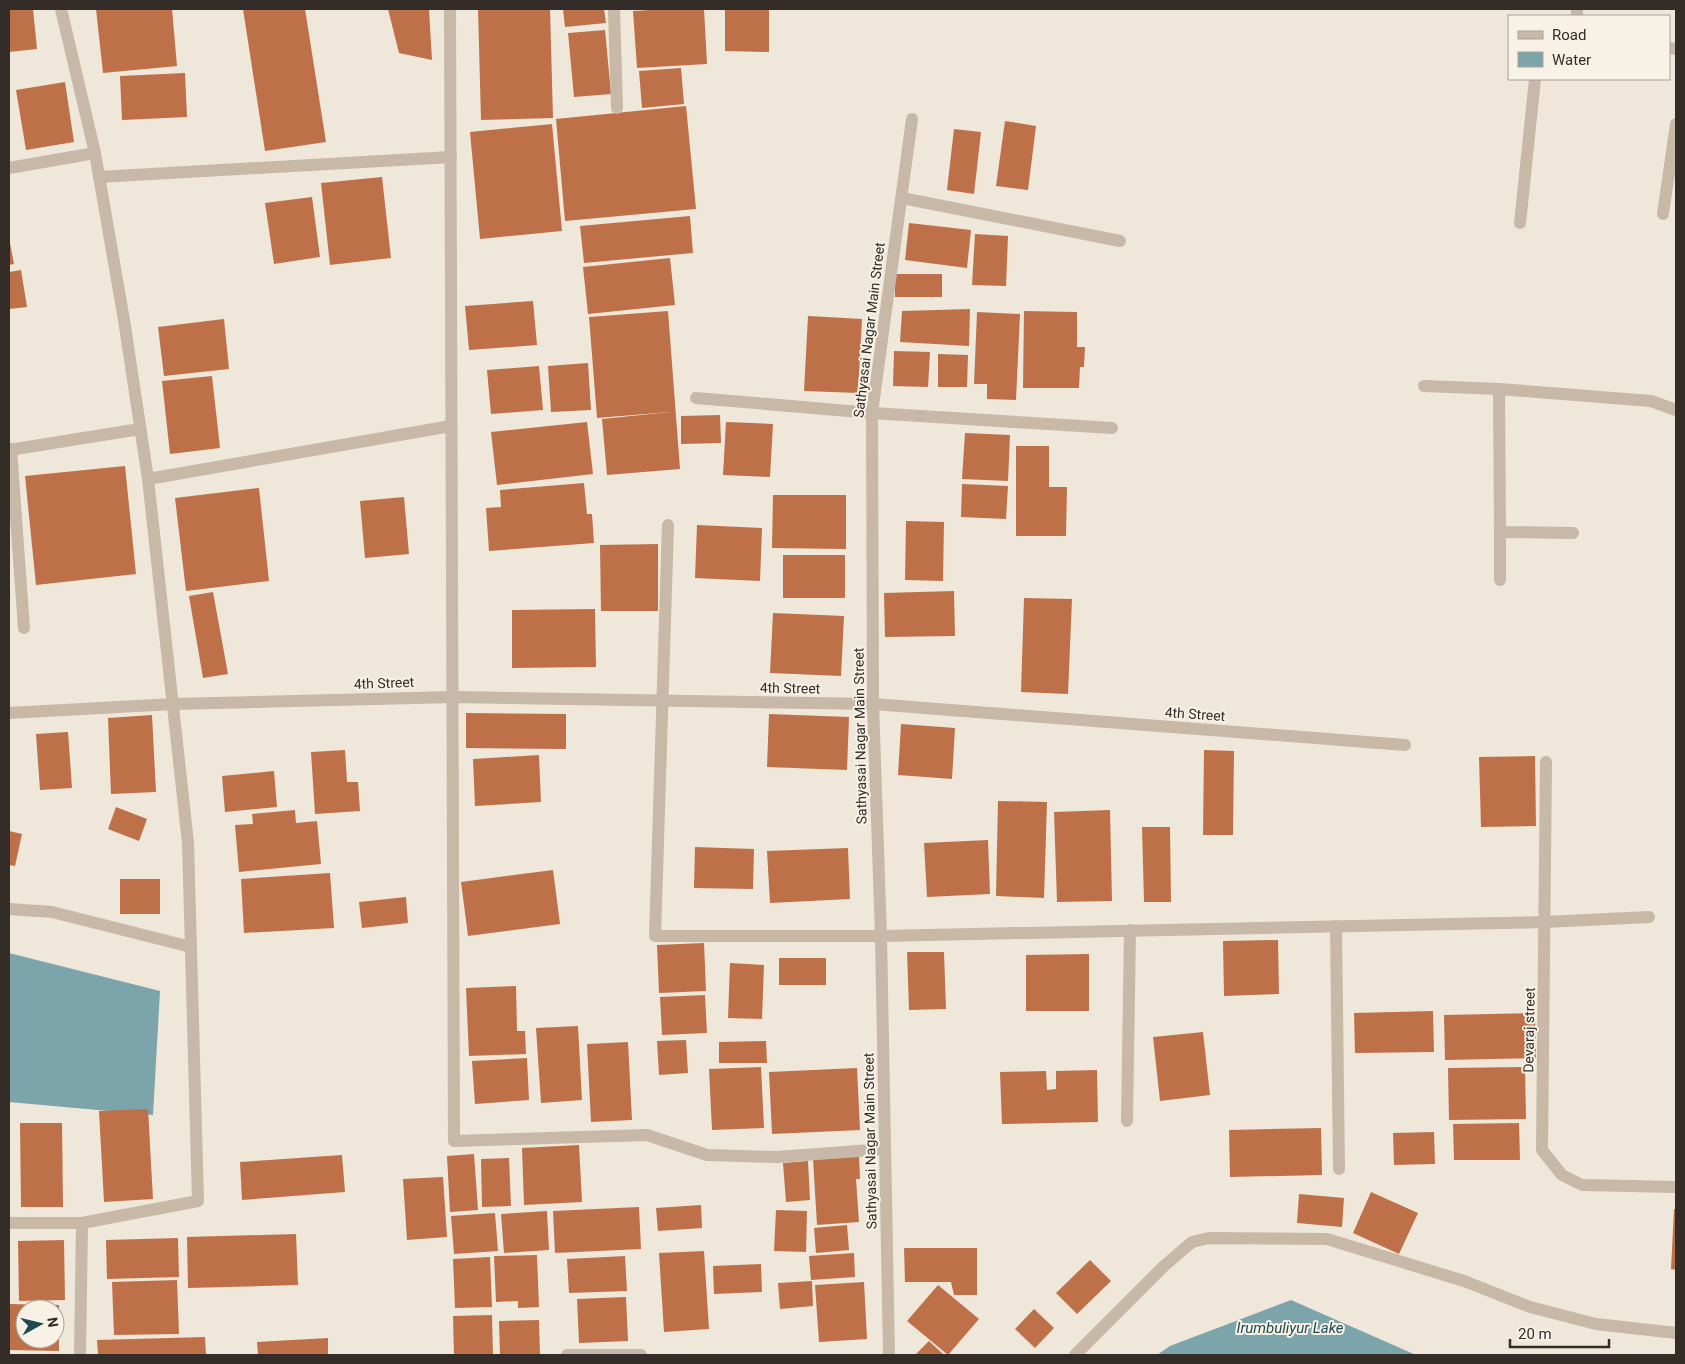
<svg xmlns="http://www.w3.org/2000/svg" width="1685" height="1364" font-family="Roboto,sans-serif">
<rect width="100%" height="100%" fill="#efe7da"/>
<g fill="#7ba4ab">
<path d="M9,953L160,991L153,1115L9,1102Z"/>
<path d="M1291,1300L1416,1355H1157L1170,1346Z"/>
</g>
<g fill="#be7149" fill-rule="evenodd">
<path d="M9,9H33L37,49L9,52Z"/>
<path d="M96,9H172L177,66L103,73Z"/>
<path d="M243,9H305L326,142L265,151Z"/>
<path d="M388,9H429L432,60L399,53Z"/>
<path d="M478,9H550L553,118L481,120Z"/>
<path d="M563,9H604L606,23L565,27Z"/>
<path d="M669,9H704L707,64L637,68L633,11Z"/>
<path d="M725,9H769V52L725,51Z"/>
<path d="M605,30L611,94L574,97L568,33Z"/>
<path d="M681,68L684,104L642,108L639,71Z"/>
<path d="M185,73L187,117L122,120L120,76Z"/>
<path d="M65,82L74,142L26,150L16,90Z"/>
<path d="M686,106L696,209L565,221L556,119Z"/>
<path d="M1005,121L1036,126L1028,190L996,186Z"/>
<path d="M552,124L562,231L480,239L470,132Z"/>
<path d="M954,129L981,132L974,194L947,190Z"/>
<path d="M382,177L391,258L330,265L321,183Z"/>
<path d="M312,197L320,257L274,264L265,203Z"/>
<path d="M690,216L693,253L584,263L580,226Z"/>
<path d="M909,223L971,230L967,268L905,260Z"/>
<path d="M975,234L1008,236L1006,286L972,285Z"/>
<path d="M9,238L14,264L9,265Z"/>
<path d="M670,258L675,305L588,314L583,267Z"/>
<path d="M21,270L27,307L9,309V272Z"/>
<rect x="895" y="274" width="47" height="23"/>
<path d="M533,301L537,345L469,350L465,306Z"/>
<path d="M970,309L969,346L900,342L902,311Z"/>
<path d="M668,311L680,469L607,475L602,419L670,412L597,418L589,317Z"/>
<path d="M1024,311L1077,312V347H1085L1084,367H1080L1079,388H1023Z"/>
<path d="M977,312L1020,314L1016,400L987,399V384H974Z"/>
<path d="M808,316L862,319L858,393L804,391Z"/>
<path d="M224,319L229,369L164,376L158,327Z"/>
<path d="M894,351L930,352L928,387L893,386Z"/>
<path d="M938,354L968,355L967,387H938Z"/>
<path d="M588,363L591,410L551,412L548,366Z"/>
<path d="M539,366L543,410L491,414L487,370Z"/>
<path d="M212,376L220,448L170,454L162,381Z"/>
<path d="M720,415L721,443L681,444V416Z"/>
<path d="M587,422L593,474L497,485L491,432Z"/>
<path d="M726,422L773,424L770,477L723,475Z"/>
<path d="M965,433L1010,435L1008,481L962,479Z"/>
<path d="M1016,446H1049V487H1067L1066,536H1016Z"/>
<path d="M125,466L136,574L36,585L25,476Z"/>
<path d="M584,483L587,514H592L594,543L489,551L486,508L501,507L500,490Z"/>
<path d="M962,484L1008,486L1006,519L961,517Z"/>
<path d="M259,488L269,581L186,591L175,498Z"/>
<path d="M773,495H846V549L772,548Z"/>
<path d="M404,497L409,554L365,558L360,501Z"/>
<path d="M906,521L944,522L943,581L905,580Z"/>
<path d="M697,525L762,528L760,581L695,578Z"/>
<path d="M658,544V611H601L600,545Z"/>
<rect x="783" y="555" width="62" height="43"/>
<path d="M954,591L955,636L885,637L884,593Z"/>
<path d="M213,592L228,674L203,678L189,596Z"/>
<path d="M1024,598L1072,599L1068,694L1021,692Z"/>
<path d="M595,609L596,667L512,668V610Z"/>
<path d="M773,613L844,616L841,676L770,673Z"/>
<path d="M466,713L566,714V749L466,748Z"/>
<path d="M769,714L849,717L847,770L767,767Z"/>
<path d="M152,715L156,792L111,794L108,718Z"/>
<path d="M901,724L955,728L952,779L898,775Z"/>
<path d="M68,732L72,788L40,790L36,734Z"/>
<path d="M345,750L347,782H358L360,811L315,814L311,752Z"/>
<path d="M1204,750L1234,751L1233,835H1203Z"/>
<path d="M539,755L541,802L475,806L473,759Z"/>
<path d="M1535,756L1536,826L1481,827L1479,757Z"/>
<path d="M274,771L277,807L225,812L222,776Z"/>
<path d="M998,801L1047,802L1044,898L996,896Z"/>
<path d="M116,807L147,819L139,841L108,829Z"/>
<path d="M295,810L296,823L317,821L321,864L239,872L235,825L253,824L252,814Z"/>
<path d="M1110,810L1112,901L1057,902L1054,812Z"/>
<path d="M1142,827H1170L1171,902H1144Z"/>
<path d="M9,831L22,834L15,866L9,865Z"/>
<path d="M988,840L990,894L927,897L924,843Z"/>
<path d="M695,847L754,849L753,889L694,888Z"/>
<path d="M848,848L850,899L770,903L767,851Z"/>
<path d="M553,870L560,924L468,936L461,882Z"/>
<path d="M330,873L334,928L244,933L241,879Z"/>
<rect x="120" y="879" width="40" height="35"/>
<path d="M406,897L408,923L362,928L359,902Z"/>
<path d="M1278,940L1279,994L1224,996L1223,941Z"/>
<path d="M704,943L706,991L659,993L657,945Z"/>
<path d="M907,952H944L946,1009L909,1010Z"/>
<path d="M1089,954V1011H1026V955Z"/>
<rect x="779" y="958" width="47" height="27"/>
<path d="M730,963L764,965L762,1019L728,1018Z"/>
<path d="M516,986L517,1031H525L526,1054L469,1056L466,988Z"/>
<path d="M705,995L707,1033L662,1035L660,997Z"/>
<path d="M1433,1011L1434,1052L1355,1053L1354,1013Z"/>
<path d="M1535,1013L1536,1058L1445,1060L1444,1015Z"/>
<path d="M578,1026L582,1100L541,1103L536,1028Z"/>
<path d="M1203,1032L1210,1095L1160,1101L1153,1037Z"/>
<path d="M686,1040L688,1073L659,1075L657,1041Z"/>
<path d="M766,1041L767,1063H719V1042Z"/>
<path d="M628,1042L632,1120L591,1122L587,1044Z"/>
<path d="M527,1058L529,1100L475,1104L472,1061Z"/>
<path d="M761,1067L764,1128L712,1130L709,1069Z"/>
<path d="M1525,1067L1526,1119L1449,1120L1448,1068Z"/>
<path d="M857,1068L860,1130L772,1134L769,1072Z"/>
<path d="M1097,1070L1098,1122L1002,1124L1000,1072L1046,1071L1047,1090L1056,1089V1071Z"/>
<path d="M148,1109L153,1199L104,1202L99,1111Z"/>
<path d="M20,1123H62L63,1207H21Z"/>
<path d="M1519,1123L1520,1160H1454L1453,1124Z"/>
<path d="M1321,1128L1322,1175L1230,1177L1229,1130Z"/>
<path d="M1434,1132L1435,1164L1394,1165L1393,1133Z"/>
<path d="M579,1145L582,1202L524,1205L522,1148Z"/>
<path d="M474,1154L478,1210L450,1212L447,1156Z"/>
<path d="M342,1155L345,1192L242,1200L240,1162Z"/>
<path d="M859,1156L860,1179H856L859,1222L817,1225L813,1159Z"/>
<path d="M509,1158L511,1206L482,1207L481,1159Z"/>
<path d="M808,1161L810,1200L786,1202L783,1163Z"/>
<path d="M443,1177L447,1237L407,1240L403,1179Z"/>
<path d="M1371,1192L1418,1213L1399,1254L1353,1233Z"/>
<path d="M1299,1194L1344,1198L1342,1227L1297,1223Z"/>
<path d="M701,1205L702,1228L658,1231L656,1208Z"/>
<path d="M639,1207L641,1249L555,1253L553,1211Z"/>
<path d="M1674,1209H1676V1270L1671,1269Z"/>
<path d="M776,1210L807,1211L806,1252L774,1251Z"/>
<path d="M547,1211L549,1250L504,1253L501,1214Z"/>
<path d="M495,1213L498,1251L454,1254L451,1216Z"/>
<path d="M847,1225L849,1250L816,1253L814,1228Z"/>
<path d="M296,1234L298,1285L188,1288L187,1237Z"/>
<path d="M178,1238L179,1277L107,1279L106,1240Z"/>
<path d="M64,1240L65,1300L19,1301L18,1241Z"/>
<path d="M904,1248H977V1295H954L951,1282H905Z"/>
<path d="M704,1251L709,1329L664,1332L659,1253Z"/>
<path d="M854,1253L855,1277L811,1280L809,1256Z"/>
<path d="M537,1255L539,1307L518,1308V1301L496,1302L494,1256Z"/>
<path d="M625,1256L627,1291L569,1293L567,1259Z"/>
<path d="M490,1257L492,1307L455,1308L453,1259Z"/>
<path d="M1090,1260L1111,1281L1077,1314L1056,1293Z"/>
<path d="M761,1264L762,1292L714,1294L713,1266Z"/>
<path d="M177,1280L179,1334L114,1335L112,1282Z"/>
<path d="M812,1281L813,1306L780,1309L778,1283Z"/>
<path d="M864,1282L867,1339L819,1342L815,1285Z"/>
<path d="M938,1285L979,1319L948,1355L907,1321Z"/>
<path d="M626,1297L628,1341L579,1343L577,1299Z"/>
<path d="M9,1304L59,1305V1351L9,1350ZM25,1309H55V1339H25Z"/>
<path d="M1034,1309L1054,1328L1035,1348L1015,1329Z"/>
<path d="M492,1315L493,1355H454L453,1316Z"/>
<path d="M539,1320L540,1355H500L499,1321Z"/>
<path d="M205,1337L206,1355H98L97,1340Z"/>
<path d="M328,1338V1355H258L257,1342Z"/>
<path d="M929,1341L944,1355H915Z"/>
</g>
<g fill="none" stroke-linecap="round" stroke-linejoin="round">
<g stroke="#c7b8a7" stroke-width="12">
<path d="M450,9C452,386 454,763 454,1141L647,1135L707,1155L777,1157L885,1149"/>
<path d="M614,9L617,108"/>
<path d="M1577,16V9"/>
<path d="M1669,48L1676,49"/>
<path d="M9,168L95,153"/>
<path d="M99,177L451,157"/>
<path d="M902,198L1120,241"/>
<path d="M1663,214L1676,124"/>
<path d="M1520,223L1535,79"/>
<path d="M1424,386L1499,389L1651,401L1676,410"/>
<path d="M1499,389L1500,532L1573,533"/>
<path d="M696,398L872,413L1112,428"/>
<path d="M11,449L24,628"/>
<path d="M9,450L140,429"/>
<path d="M148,479L451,426"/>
<path d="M668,525L655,936H881L1545,922L1649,917"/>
<path d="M1500,532V580"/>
<path d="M9,713L173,704L454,697L873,704L1405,745"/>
<path d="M1546,762L1542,1150L1562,1175L1582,1185L1676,1187"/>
<path d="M9,909L52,912L191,947"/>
<path d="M1336,926L1339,1169"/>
<path d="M1127,1121L1130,930"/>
<path d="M9,1223H82L198,1201L188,843L148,479L124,320L95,153L61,9"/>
<path d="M80,1355L82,1223"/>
<path d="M567,1355H641"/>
<path d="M889,1355L881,936L873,704L872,413L912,119"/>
<path d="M1075,1355L1164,1266L1192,1242L1209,1238L1327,1239L1464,1281L1530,1307L1596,1324L1676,1333"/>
</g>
</g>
<g text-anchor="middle" stroke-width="4" stroke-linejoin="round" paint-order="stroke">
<g font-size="14" fill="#332c27" stroke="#f8f1e6">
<text transform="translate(869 330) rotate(-83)" y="5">Sathyasai Nagar Main Street</text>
<text transform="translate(384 683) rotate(-2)" y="5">4th Street</text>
<text transform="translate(790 688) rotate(1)" y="5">4th Street</text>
<text transform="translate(1195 714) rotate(4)" y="5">4th Street</text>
<text transform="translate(860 736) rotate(-91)" y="5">Sathyasai Nagar Main Street</text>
<text transform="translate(1529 1030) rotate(-89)" y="5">Devaraj street</text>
<text transform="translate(870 1141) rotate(-91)" y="5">Sathyasai Nagar Main Street</text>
</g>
<g font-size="15" font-style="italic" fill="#1f4a52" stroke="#f8f1e6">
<text x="1290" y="1333">Irumbuliyur Lake</text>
</g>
</g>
<rect width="1685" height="1364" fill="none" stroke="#332c27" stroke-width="20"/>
<rect x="1508" y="15" width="162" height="65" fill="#f8f1e6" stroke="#a9a29a"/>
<rect x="1518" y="31" width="25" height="8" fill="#c7b8a7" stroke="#a9a29a"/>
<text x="1552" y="40" font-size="15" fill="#332c27">Road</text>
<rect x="1518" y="52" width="25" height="15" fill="#7ba4ab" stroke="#a9a29a"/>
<text x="1552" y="65" font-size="15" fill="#332c27">Water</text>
<g transform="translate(40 1324) rotate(82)"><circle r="24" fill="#f8f1e6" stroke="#a9a29a"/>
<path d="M0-4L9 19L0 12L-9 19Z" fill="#1f4a52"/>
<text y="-8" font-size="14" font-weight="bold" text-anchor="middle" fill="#332c27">N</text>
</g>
<path d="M1510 1339v8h99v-8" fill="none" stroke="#332c27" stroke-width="2.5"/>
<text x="1518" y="1339" font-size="15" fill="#332c27" stroke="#f8f1e6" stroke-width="4" paint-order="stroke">20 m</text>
</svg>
